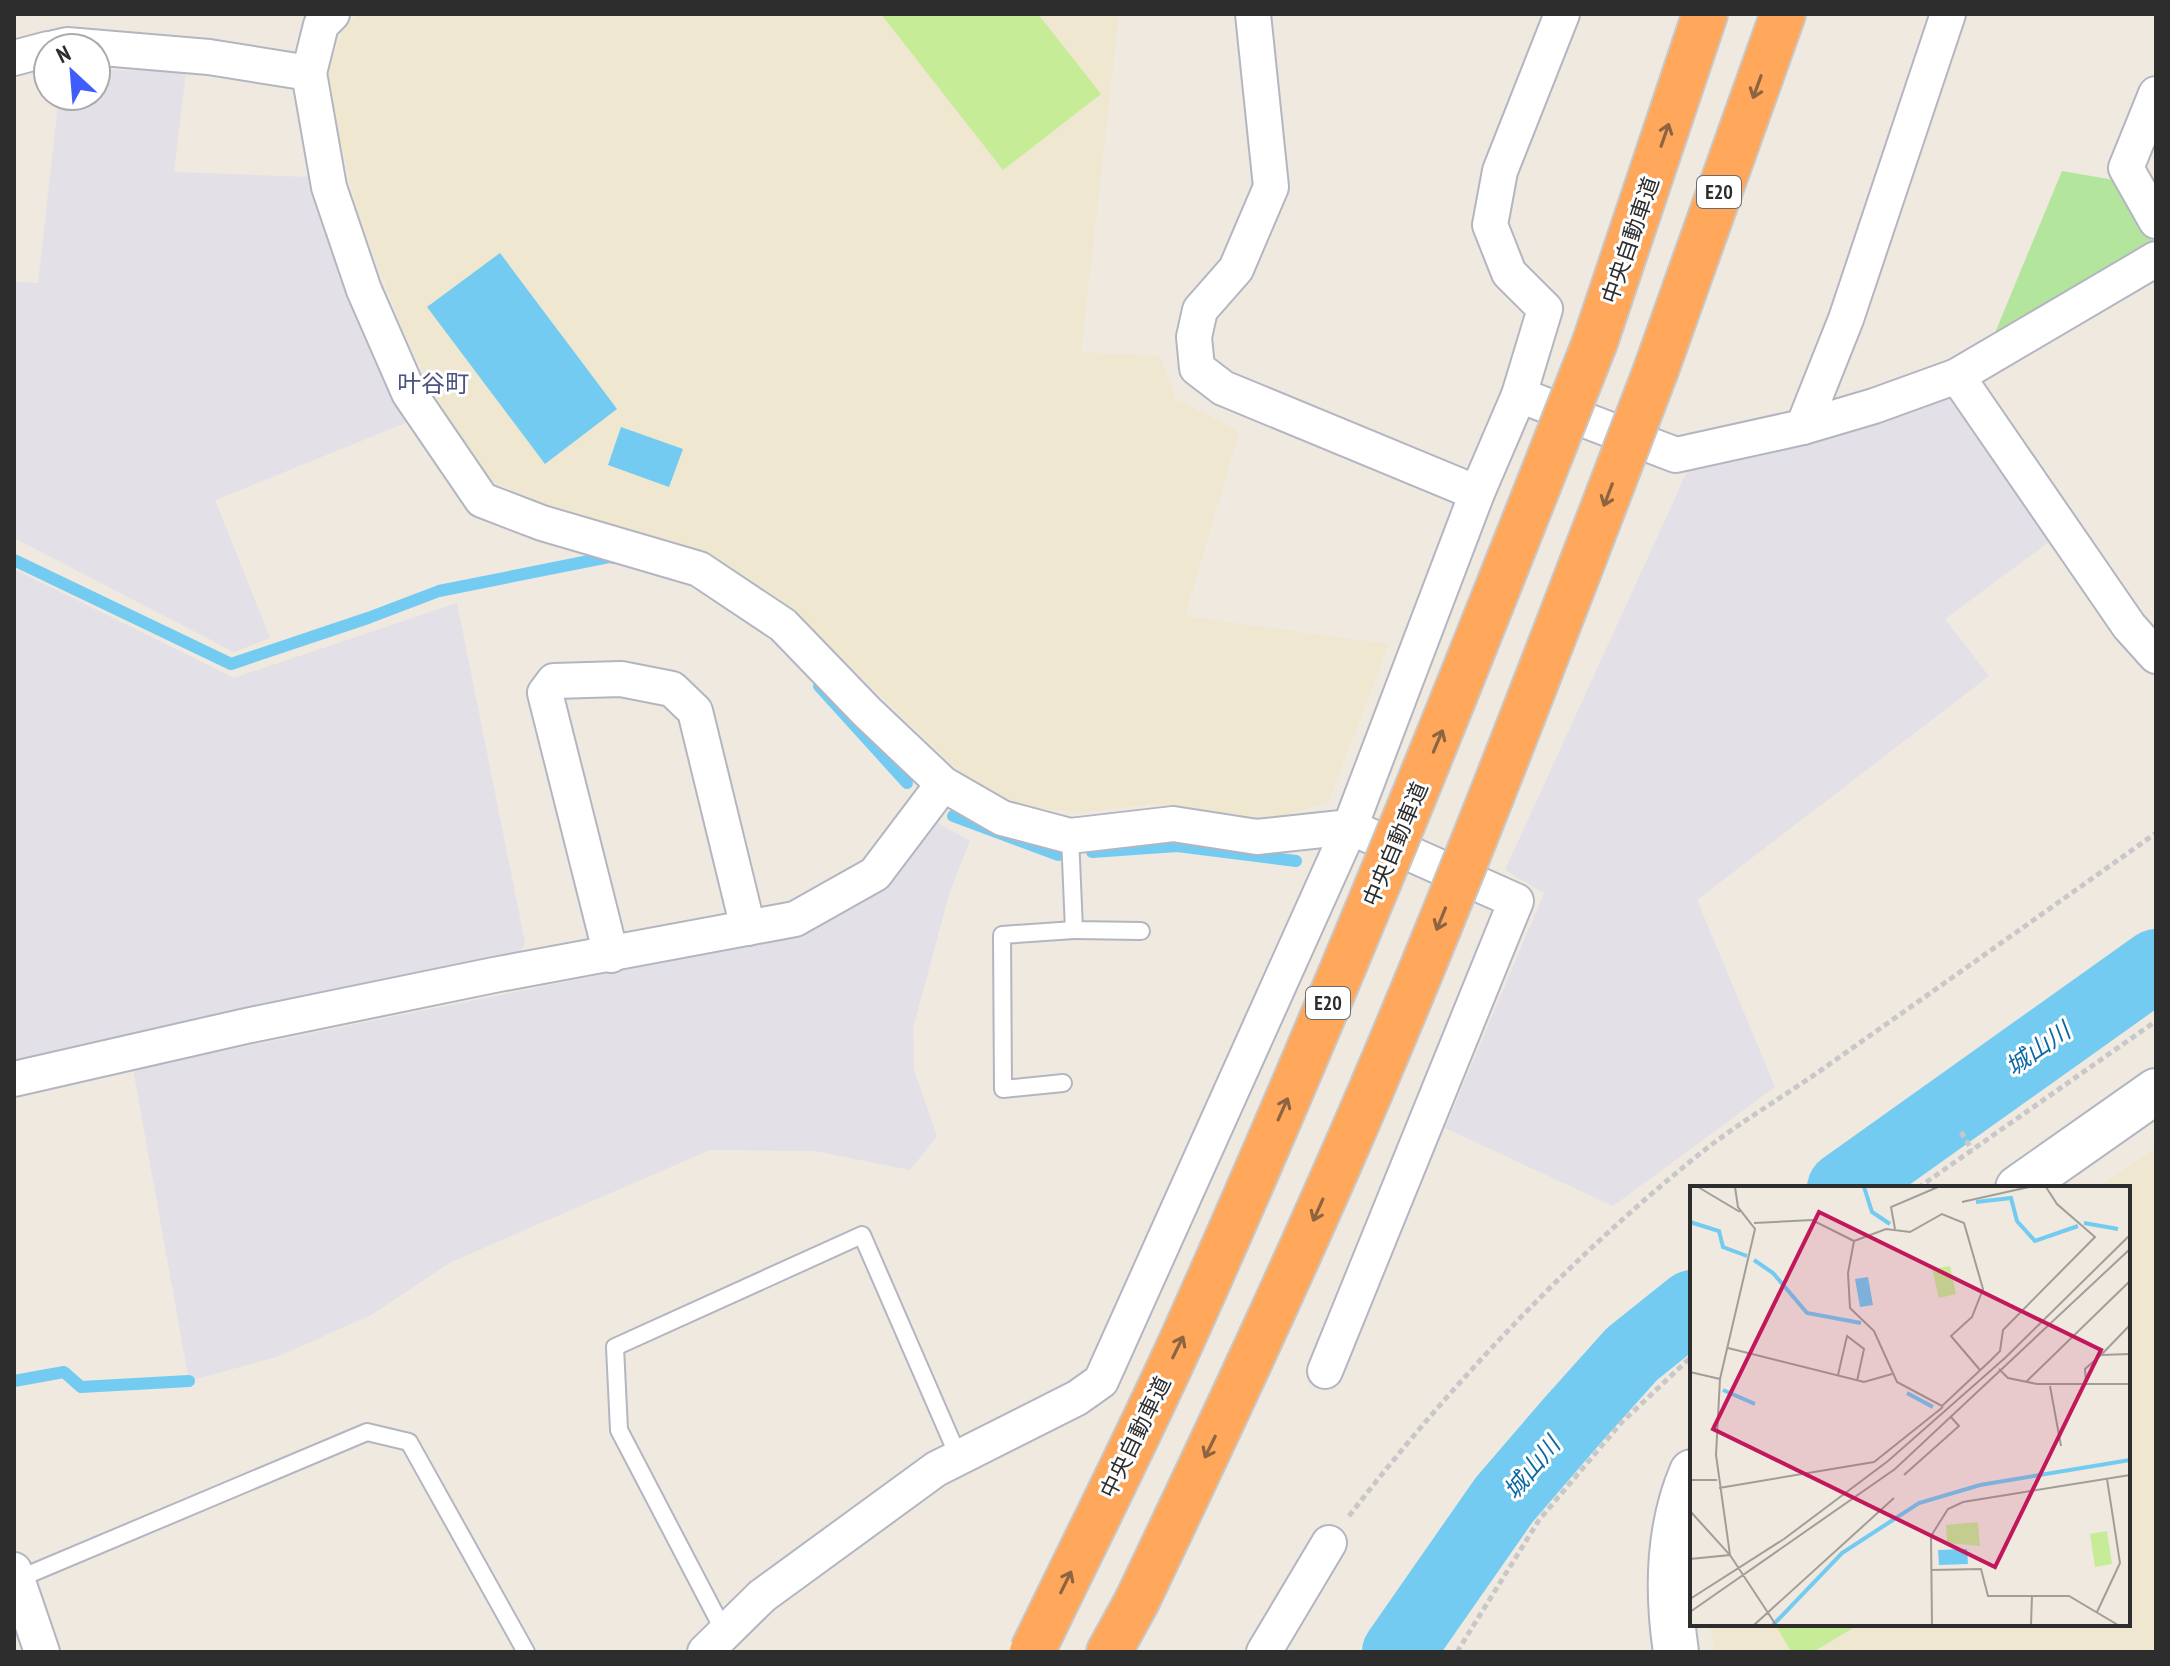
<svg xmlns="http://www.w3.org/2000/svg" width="2170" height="1666" font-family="'PT Sans Narrow','Noto Sans JP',sans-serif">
<rect width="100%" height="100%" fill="#efe9e0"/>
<g fill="#e3e0e7">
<path d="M96,70L186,71L174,172L311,177L393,397L408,422L215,500L270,638L234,652L14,538V282L38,283L59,96H96Z"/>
<path d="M1948,396L2049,542L1945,619L1989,676L1697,900L1775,1087L1613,1206L1445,1128L1544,893L1505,870L1687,472L1835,433Z"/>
<path d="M14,569L234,678L457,603L525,942L520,954L14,1061Z"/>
<path d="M934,821L970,841L950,891L913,1028L914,1070L937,1136L910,1170L815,1151L710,1150L451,1262L371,1315L279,1356L189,1381L133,1069L779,939L813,926L859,903L893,876Z"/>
</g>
<g fill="#f0e7d0">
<path d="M358,14H1119L1081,352L1160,356L1175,398L1239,432L1185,616L1389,644L1328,802L1264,822L1155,804L1083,812L1025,807L971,783L798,616L714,556L592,524L492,481L452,429L407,340L360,220L336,126L328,71L343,28Z"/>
<path d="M2156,1147V1652H1715L1709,1624H2128V1188H2097Z"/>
</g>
<path fill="#b3e59c" d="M2062,171L2114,180L2156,247L1992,340Z"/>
<g fill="#c6ec98">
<path d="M881,14H1038L1101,94L1003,170Z"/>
<path d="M1775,1624H1860L1813,1652H1791Z"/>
</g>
<g fill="#73cbf1">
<path d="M500,253L617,409L545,464L427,307Z"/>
<path d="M621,427L683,449L669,487L608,465Z"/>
</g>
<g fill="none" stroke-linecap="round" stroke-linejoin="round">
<g stroke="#73cbf1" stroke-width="12">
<path d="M14,560L231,664L368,618L439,591L609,557L615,558"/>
<path d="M819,686L907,783"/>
<path d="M953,816L1058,855"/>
<path d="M1092,852L1177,846L1296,861"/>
<path d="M14,1381L64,1372L81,1387L189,1381"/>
</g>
<g stroke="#73cbf1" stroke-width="72">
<path d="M1843,1188L2156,965"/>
<path d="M1398,1652L1504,1500L1572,1421L1632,1354L1692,1306"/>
</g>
<g stroke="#b3b6c1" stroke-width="20">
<g id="lane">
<path d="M1070,836L1074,930L1141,931"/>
<path d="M1063,1083L1003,1089L1002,935L1074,930"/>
<path d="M18,1579L367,1432L409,1442L526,1652"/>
<path d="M725,1633L619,1430L615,1347L862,1235L959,1458"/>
</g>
</g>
<g stroke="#b3b6c1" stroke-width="38">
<g id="street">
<path d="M332,14L321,25L309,73L329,187L364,290L409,393L482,500L542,523L699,569L783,625L867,712L943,784L1002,818L1070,836L1173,824L1257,837L1350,827L1477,493L1519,395L1545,309L1509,273L1490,225L1500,171L1562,14"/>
<path d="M1253,14L1271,187L1236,269L1200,310L1194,337L1197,368L1223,388L1477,493"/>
<path d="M54,48L67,45L209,57L309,73"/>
<path d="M14,58L48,49"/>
<path d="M2156,94L2126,168L2156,221"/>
<path d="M1957,376L2129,626L2156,656"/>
<path d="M1519,395L1676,455L1803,427L1874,406L1957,376L2156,259"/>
<path d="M1803,427L1846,319L1948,14"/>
<path d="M611,955L545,693L554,681L621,679L672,689L695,711L748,928"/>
<path d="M14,1079L246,1026L494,975L795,919L875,874L943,784"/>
<path d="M14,1570L42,1652"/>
<path d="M705,1652L762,1596L936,1469L1077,1398L1101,1381L1350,827L1516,901L1325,1371"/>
<path d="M1264,1652L1329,1543"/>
</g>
</g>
<g stroke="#b3b6c1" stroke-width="48">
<g id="secondary">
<path d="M2018,1188L2156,1091"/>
<path d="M1676,1652C1667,1592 1668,1528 1692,1472"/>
</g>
</g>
<g stroke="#c8c8c8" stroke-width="48">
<g id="highway">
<path d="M1595,342L1705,14"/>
<path d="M1656,370L1783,14"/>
<path d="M1109,1652L1137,1601"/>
</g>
</g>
<g stroke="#c8c8c8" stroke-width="5" stroke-dasharray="6 4" stroke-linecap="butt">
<path d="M1961,1132L1972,1150"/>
<path d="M1918,1188L2156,1021"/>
<path d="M1349,1516C1451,1384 1567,1261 1697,1156C1739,1122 1787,1095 1831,1063C1939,987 2048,910 2156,833"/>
<path d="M1457,1652L1539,1520L1621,1423L1692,1356"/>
</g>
<use href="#lane" stroke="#fff" stroke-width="16"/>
<use href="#street" stroke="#fff" stroke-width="34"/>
<use href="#secondary" stroke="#fff" stroke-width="44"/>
<use href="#highway" stroke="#ffa85b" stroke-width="44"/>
<g stroke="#c8c8c8" stroke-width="48" stroke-linecap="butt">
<g id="highway-bridge">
<path d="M1137,1601C1218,1431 1298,1261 1372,1088C1473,851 1564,610 1656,370"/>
<path d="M1032,1652C1084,1544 1138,1438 1187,1329C1333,1004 1465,673 1595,342"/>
</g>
</g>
<use href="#highway-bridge" stroke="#ffa85b" stroke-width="44"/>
</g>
<defs><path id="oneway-shaft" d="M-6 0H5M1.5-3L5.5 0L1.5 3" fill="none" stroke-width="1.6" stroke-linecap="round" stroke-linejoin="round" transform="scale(2)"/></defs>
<g stroke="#8c6442">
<use href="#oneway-shaft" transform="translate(1757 87) rotate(110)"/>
<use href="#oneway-shaft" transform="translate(1665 135) rotate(-71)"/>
<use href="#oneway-shaft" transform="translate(1608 495) rotate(111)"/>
<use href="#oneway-shaft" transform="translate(1438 741) rotate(-67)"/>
<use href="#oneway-shaft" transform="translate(1441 919) rotate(112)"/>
<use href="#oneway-shaft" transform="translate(1283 1109) rotate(-66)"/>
<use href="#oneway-shaft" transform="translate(1318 1210) rotate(114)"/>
<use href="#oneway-shaft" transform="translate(1178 1347) rotate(-64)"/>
<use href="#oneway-shaft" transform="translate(1210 1447) rotate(116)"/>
<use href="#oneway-shaft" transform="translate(1066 1582) rotate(-64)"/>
</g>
<g text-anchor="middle" stroke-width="6" stroke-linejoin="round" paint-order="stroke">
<g fill="#fff" stroke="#6c6c6c" stroke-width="2">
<rect x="1697" y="176" width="44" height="32" rx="6"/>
<rect x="1306" y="987" width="44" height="32" rx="6"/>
</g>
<g font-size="20" font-weight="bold" fill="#2d2d2d">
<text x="1719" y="199">E20</text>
<text x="1328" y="1010">E20</text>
</g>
<g font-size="22" fill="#2d2d2d" stroke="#fff">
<text transform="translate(1630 240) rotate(-71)" y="8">中央自動車道</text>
<text transform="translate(1395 844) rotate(-67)" y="8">中央自動車道</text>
<text transform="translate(1135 1437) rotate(-64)" y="8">中央自動車道</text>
</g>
<g font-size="24" fill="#4c5380" stroke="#fff">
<text x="433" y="392">叶谷町</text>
</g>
<g font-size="24" font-style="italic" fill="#0c69a3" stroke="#fff">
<text transform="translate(2038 1049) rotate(-35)" y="8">城山川</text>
<text transform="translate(1532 1468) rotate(-50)" y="8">城山川</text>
</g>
</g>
<g transform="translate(1690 1186)">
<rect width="440" height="440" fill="#efe9e0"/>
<path d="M260,80L266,108L249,112L242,83ZM288,336L290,360L257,357L256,339ZM417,345L422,378L405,381L400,348Z" fill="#c6ec98"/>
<path d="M178,91L183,119L170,121L165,93ZM277,363L278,378L249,379L248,364Z" fill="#73cbf1"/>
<path fill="none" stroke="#73cbf1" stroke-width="4" d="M174,1L182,26L200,38M286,16L321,12L327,35L345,55L388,40M0,36L29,45L33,61L57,70M394,37L428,43M64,74L83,87L117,127L171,137M33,204L65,218M217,207L243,221M83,439L152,367L229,317L290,299L440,274"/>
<path fill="none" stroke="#a19e98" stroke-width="2" d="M8,1L50,26M272,16L339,1M64,37L122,34L164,55M205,43L201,21L248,1M38,162L174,196L202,188M411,169L440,139M309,183L318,192L347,198H440M290,184L261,150L282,131L293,103L274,37L252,28L220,46L196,43L164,55L158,87L160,122L184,145L207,196L252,220L301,174L310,165L313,144L405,51L367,18L356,1M0,186L30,193M148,189L157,150L174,163L167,195M336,196L440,95M396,197L395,183L411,169L440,168M360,200L371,260M214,289L269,240L260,230M0,294H27M29,302L184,276L253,221M0,325L40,369L86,439M0,373L40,369L26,269L30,193L65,43L48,21L45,1M241,384L291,383L298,410H379L428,439M0,413L94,353L198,275L315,172L440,49M0,426L205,283L440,63M407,426L430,377L417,293M64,439L204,312M242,439L241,350L258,323L273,316L440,289M341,439L342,409"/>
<path fill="#c2185b" fill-opacity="0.15" stroke="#c2185b" stroke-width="4" d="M129,26L411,164L305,381L23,243Z"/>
<rect width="440" height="440" fill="none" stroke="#2d2d2d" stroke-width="4"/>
</g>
<rect width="2170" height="1666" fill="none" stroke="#2d2d2d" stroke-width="32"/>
<g transform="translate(72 72) rotate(334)"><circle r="38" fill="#ffffff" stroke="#ababab" stroke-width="2"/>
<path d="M0-6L14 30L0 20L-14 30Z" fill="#3f5cfc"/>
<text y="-12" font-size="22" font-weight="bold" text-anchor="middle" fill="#2d2d2d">N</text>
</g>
</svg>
